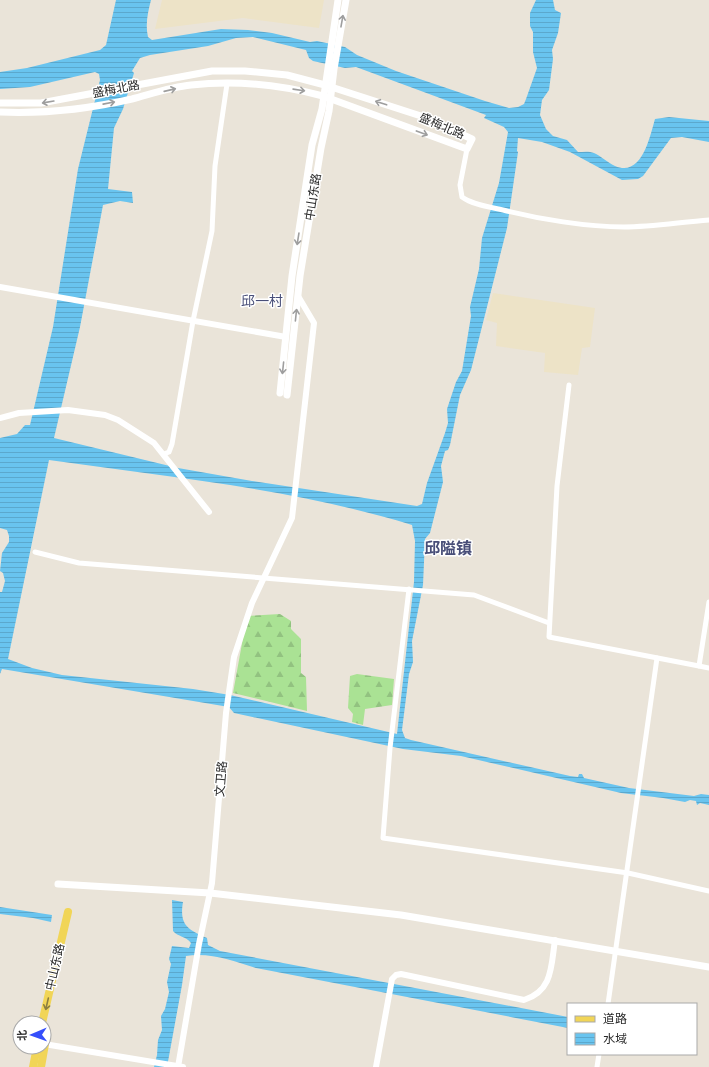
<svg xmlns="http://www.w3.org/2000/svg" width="709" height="1067" font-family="'Space Grotesk','Noto Sans SC',sans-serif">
<defs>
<pattern id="forest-firs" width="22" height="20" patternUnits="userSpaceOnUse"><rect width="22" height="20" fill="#aae294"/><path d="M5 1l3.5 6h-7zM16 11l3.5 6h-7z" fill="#92c280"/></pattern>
<pattern id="water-rules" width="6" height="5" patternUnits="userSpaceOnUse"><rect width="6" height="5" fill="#69c4ef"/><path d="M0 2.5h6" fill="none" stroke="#5ba8cd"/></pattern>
</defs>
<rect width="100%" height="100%" fill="#eae4d9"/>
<g fill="#ede3c7">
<path d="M162,0H324L319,28L243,18L155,29Z"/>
<path d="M493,293L595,308L590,347L582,348L578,375L544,372L545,353L496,346L497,323L486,320Z"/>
</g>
<g fill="url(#forest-firs)">
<path d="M280,614L291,621V629L301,639V673L306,677L307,711L233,693L247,616Z"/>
<path d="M357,674L394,679L392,705L365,709L363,725L352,722L353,714L348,708L350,676Z"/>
</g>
<g fill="url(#water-rules)" fill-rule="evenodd">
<path d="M116,0H151C148,12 145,24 148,37L152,40L221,29L248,30L272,33L310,42L317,41L345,47L357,55L396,71L485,101L509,108L518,107L524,104L526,99L537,68L533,52V32L530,26V13L536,0H553L555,10L561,13L558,33L552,50L553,59L549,90L542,100L540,115L546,129L553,136L567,140L578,152C583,152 589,151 594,153C601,156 607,162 615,166C642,178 650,136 655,119L669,117L709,121V142L682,137L671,138L643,176L638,179L622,180L570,152L542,142L518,138L517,151L518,152L507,228L471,370L460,395L450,445L448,450L445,451L441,466L443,482L430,533L425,539L423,585L412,641L413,662L409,674L402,730L405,738L411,740L570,776L578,777L579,774H582L584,778L629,788L694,796L701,794L709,795V805L700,803L697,805L696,801L690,800L685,802L663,798L621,793L461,756L403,749L234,713L229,707L2,669L0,674V592H2L5,581L3,573L0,571L2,553L9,542V536L7,530L0,528V438L17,434L25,425H30L53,327L78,169L100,80L99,74L95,72L30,87L0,89V72L27,68L100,50L106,45ZM253,37L306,50L309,58L313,61L345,68L356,67L486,115L484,118L504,127L508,132L499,183L482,238L479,269L470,307L471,316L462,371L456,382L447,409L448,423L445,433L427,483L422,504L417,506L252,481L178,468L54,438L80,327L103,205L120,201L133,203L132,192L108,189L114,128L123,109L134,73L132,71L140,58L150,55L208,46L236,38ZM49,460C170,477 295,489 412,525L415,541L414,582L397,734L230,695L193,689L62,675L32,668L8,659Z"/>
<path d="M172,900L183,902C179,925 188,930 207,938L208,945L220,951L568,1017V1028L256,968C233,961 210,952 186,956L182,985L167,1067H154L157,1055L158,1040L162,1030L161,1016L165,1009L169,992L167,982L171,964L169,959L172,946L189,948L191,943C186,936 178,937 173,931Z"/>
<path d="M0,907L52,915L51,922L33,918L0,914Z"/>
</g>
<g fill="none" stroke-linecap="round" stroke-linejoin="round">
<g stroke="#fff" stroke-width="5">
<path d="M467,149L460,185L462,197C473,205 490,207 503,210C539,219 587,227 624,227C652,227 681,222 709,220"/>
<path d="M569,385L557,486L549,637L699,666L709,602"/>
<path d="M164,454L169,452L172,444L193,321L212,231L215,166L227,84"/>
<path d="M35,552L79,563L474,595L549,623"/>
<path d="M409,589L390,748L383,838L628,873L709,891"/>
<path d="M699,666L709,668"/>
<path d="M608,1004L657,658"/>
<path d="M597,1067L599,1054"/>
</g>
<g stroke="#fff" stroke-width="6">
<path d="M0,287L286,337"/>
<path d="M0,418L19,413L68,410L105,415L118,420L154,443L209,512"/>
<path d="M44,1044L183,1067"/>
<path d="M178,1067L199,944L212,883L226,713L234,657L252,603L292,518L314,323L298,296"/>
<path d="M376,1067L392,979L396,975L401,974L524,1000C553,991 551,966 555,940"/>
</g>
<g stroke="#fff" stroke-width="7">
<path d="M0,103H41L212,71H245L287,75L325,85L424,117L472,139L467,149L323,96C281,85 235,80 191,85C171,87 151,94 132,99C88,109 45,114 0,112"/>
<path d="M280,393L292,276L312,145L322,109L338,0"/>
<path d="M287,395L300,276L321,148L329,111L334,69L346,0"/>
<path d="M58,884L210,893L401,915L709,967"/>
</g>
<g stroke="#f1d557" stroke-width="8">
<path d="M42,1023L68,912"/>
<path d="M33,1067L37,1047"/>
<path d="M41,1067L45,1044"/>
</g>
</g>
<defs><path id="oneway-shaft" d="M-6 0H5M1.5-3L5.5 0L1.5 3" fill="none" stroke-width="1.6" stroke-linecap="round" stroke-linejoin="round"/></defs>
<g stroke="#9e9e9e">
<use href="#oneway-shaft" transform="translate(342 21) rotate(-80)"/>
<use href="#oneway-shaft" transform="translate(170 90) rotate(-13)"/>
<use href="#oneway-shaft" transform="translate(299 90) rotate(8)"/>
<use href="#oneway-shaft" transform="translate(48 102) rotate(170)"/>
<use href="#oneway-shaft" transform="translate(109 103) rotate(-11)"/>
<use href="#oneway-shaft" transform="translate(381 103) rotate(-162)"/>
<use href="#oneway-shaft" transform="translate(422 133) rotate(20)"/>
<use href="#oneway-shaft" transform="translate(298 239) rotate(99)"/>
<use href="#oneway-shaft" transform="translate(296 315) rotate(-84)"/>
<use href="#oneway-shaft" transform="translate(283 368) rotate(96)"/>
</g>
<use stroke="#8c7e40" href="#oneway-shaft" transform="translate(47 1004) rotate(103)"/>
<g text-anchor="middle" stroke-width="3" stroke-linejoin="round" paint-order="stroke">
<g font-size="12" fill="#282828" stroke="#fff">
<text transform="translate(116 89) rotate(-11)" y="4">盛梅北路</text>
<text transform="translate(442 126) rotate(23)" y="4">盛梅北路</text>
<text transform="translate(313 197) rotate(-81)" y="4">中山东路</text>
<text transform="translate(221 779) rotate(-85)" y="4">文卫路</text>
<text transform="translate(55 967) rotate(-77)" y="4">中山东路</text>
</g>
<g font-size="14" fill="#484e78" stroke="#fff">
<text x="262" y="306">邱一村</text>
</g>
<g font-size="16" font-weight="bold" fill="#484e78" stroke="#fff">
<text x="448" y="554">邱隘镇</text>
</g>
</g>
<rect x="567" y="1003" width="130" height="52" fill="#ffffff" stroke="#a9a9a9"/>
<rect x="575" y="1016" width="20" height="6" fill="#f1d557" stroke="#a9a9a9"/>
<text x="603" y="1023" font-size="12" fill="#282828">道路</text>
<rect x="575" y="1033" width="20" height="12" fill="url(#water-rules)" stroke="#a9a9a9"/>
<text x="603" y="1043" font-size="12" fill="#282828">水域</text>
<g transform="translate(32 1035) rotate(268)"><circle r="19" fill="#ffffff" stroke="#a9a9a9"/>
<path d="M0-3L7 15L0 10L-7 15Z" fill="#354ffb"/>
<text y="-6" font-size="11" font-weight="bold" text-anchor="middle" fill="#282828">北</text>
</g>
</svg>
